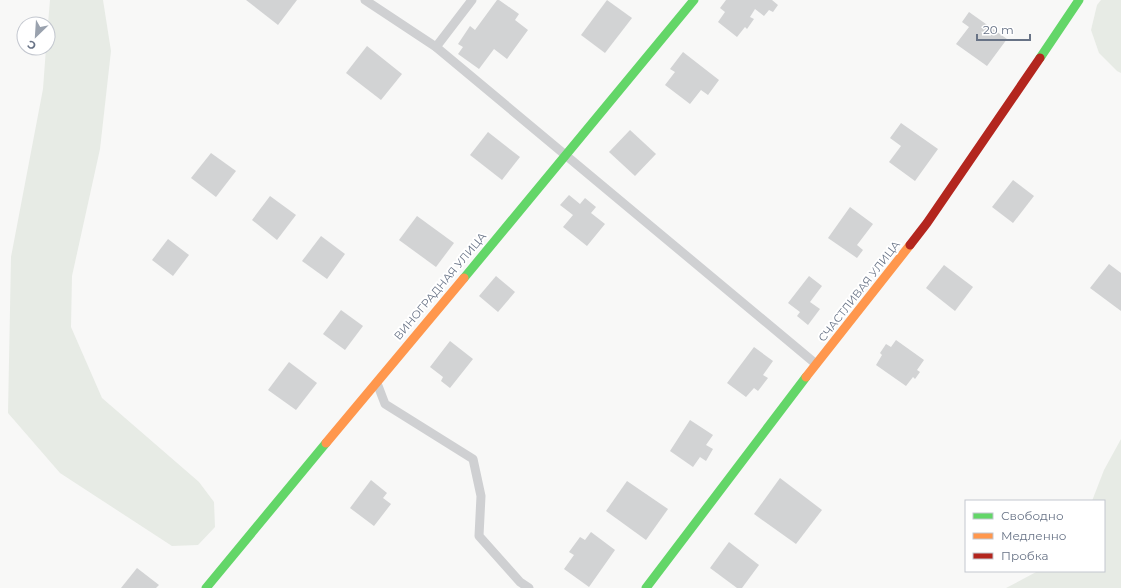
<svg xmlns="http://www.w3.org/2000/svg" width="1121" height="588" font-family="Montserrat,sans-serif">
<rect width="100%" height="100%" fill="#f8f8f7"/>
<g fill="#e7ebe5">
<path d="M50,0H103L111,51L100,149L72,276L71,327L102,398L199,482L214,502L215,527L198,545L172,546L60,473L8,413L11,257L43,89L46,48H48V24Z"/>
<path d="M1101,0H1121V73L1117,71L1099,53L1091,30L1097,5Z"/>
<path d="M1121,439V588H1006L1038,571H1104V501H1092L1104,470Z"/>
</g>
<g fill="#d2d3d4">
<path d="M246,0H297L278,25Z"/>
<path d="M497,0H499L519,14L515,20L528,30L507,59L494,49L479,69L458,54L463,47L458,44L470,26L475,30Z"/>
<path d="M607,0L632,18L605,53L581,35Z"/>
<path d="M726,0H772L778,5L773,12L769,10L764,16L755,9L750,17L754,19L747,29L745,27L737,37L718,22L725,12L720,8Z"/>
<path d="M969,12L1007,39L987,66L956,44L969,27L962,22Z"/>
<path d="M367,46L402,74L381,100L346,73Z"/>
<path d="M683,52L719,80L708,95L701,90L690,104L665,85L675,72L670,69Z"/>
<path d="M901,123L938,149L915,181L889,162L901,146L890,138Z"/>
<path d="M630,130L656,154L635,176L609,152Z"/>
<path d="M488,132L520,157L502,180L470,155Z"/>
<path d="M211,153L236,171L216,197L191,178Z"/>
<path d="M1013,180L1034,196L1013,223L992,207Z"/>
<path d="M569,195L580,204L585,198L596,207L591,213L605,224L587,246L563,227L573,215L560,205Z"/>
<path d="M270,196L296,215L277,240L252,220Z"/>
<path d="M850,207L873,224L857,245L863,250L857,258L828,238Z"/>
<path d="M417,216L454,243L436,267L399,240Z"/>
<path d="M321,236L345,254L327,279L302,261Z"/>
<path d="M168,239L189,255L173,276L152,260Z"/>
<path d="M1109,264L1121,273V311L1090,288Z"/>
<path d="M944,265L973,287L955,311L926,288Z"/>
<path d="M496,276L515,292L498,312L479,296Z"/>
<path d="M809,276L822,286L810,302L820,309L808,325L797,316L800,312L788,303Z"/>
<path d="M341,310L363,326L345,350L323,334Z"/>
<path d="M896,340L924,360L917,370L920,372L915,379L913,377L906,386L876,365L882,355L880,353L886,344L891,347Z"/>
<path d="M450,341L473,359L450,388L441,381L443,377L430,367Z"/>
<path d="M754,347L773,361L763,375L768,378L758,391L754,388L746,397L727,383Z"/>
<path d="M289,362L317,383L296,410L268,390Z"/>
<path d="M690,420L713,435L706,445L713,449L706,461L700,457L693,467L670,451Z"/>
<path d="M780,478L822,510L796,544L754,514Z"/>
<path d="M371,480L387,493L383,498L391,504L374,526L350,508Z"/>
<path d="M627,481L668,509L646,540L606,511Z"/>
<path d="M591,532L615,550L589,587L564,569L574,555L569,552L580,537L585,540Z"/>
<path d="M729,542L759,565L742,588H737L710,568Z"/>
<path d="M137,568L159,585L156,588H121Z"/>
</g>
<g fill="none" stroke-linecap="round" stroke-linejoin="round">
<g stroke="#cfd0d2" stroke-width="9">
<path d="M365,0L436,47L816,364"/>
<path d="M436,47L472,0"/>
<path d="M377,383L385,404L473,459L481,496L479,536L520,582L529,588"/>
</g>
<g stroke="#63d668" stroke-width="9">
<path d="M1040,58L1079,0"/>
<path d="M464,278L694,0"/>
<path d="M206,588L326,443"/>
<path d="M646,588L806,377"/>
</g>
<g stroke="#ff974d" stroke-width="9">
<path d="M806,377L910,245"/>
<path d="M326,443L464,278"/>
</g>
<path stroke="#b3261e" stroke-width="9" d="M910,245L927,223L1040,58"/>
</g>
<g text-anchor="middle" stroke-width="4" stroke-linejoin="round" paint-order="stroke">
<g font-size="11" fill="#687386" stroke="#fff">
<text transform="translate(440 286) rotate(-50)" y="4">ВИНОГРАДНАЯ УЛИЦА</text>
<text transform="translate(859 291) rotate(-52)" y="4">СЧАСТЛИВАЯ УЛИЦА</text>
</g>
</g>
<rect x="965" y="500" width="140" height="72" fill="#ffffff" stroke="#c3c7cf"/>
<rect x="973" y="513" width="20" height="6" fill="#63d668" stroke="#c3c7cf"/>
<text x="1001" y="520" font-size="12" fill="#687386">Свободно</text>
<rect x="973" y="533" width="20" height="6" fill="#ff974d" stroke="#c3c7cf"/>
<text x="1001" y="540" font-size="12" fill="#687386">Медленно</text>
<rect x="973" y="553" width="20" height="6" fill="#b3261e" stroke="#c3c7cf"/>
<text x="1001" y="560" font-size="12" fill="#687386">Пробка</text>
<g transform="translate(36 36) rotate(205)"><circle r="19" fill="#ffffff" stroke="#c3c7cf"/>
<path d="M0-3L7 15L0 10L-7 15Z" fill="#9aa2ae"/>
<text y="-6" font-size="11" font-weight="bold" text-anchor="middle" fill="#687386">С</text>
</g>
<path d="M977 34v6h53v-6" fill="none" stroke="#687386" stroke-width="2"/>
<text x="983" y="34" font-size="12" fill="#687386" stroke="#ffffff" stroke-width="3" paint-order="stroke">20 m</text>
</svg>
